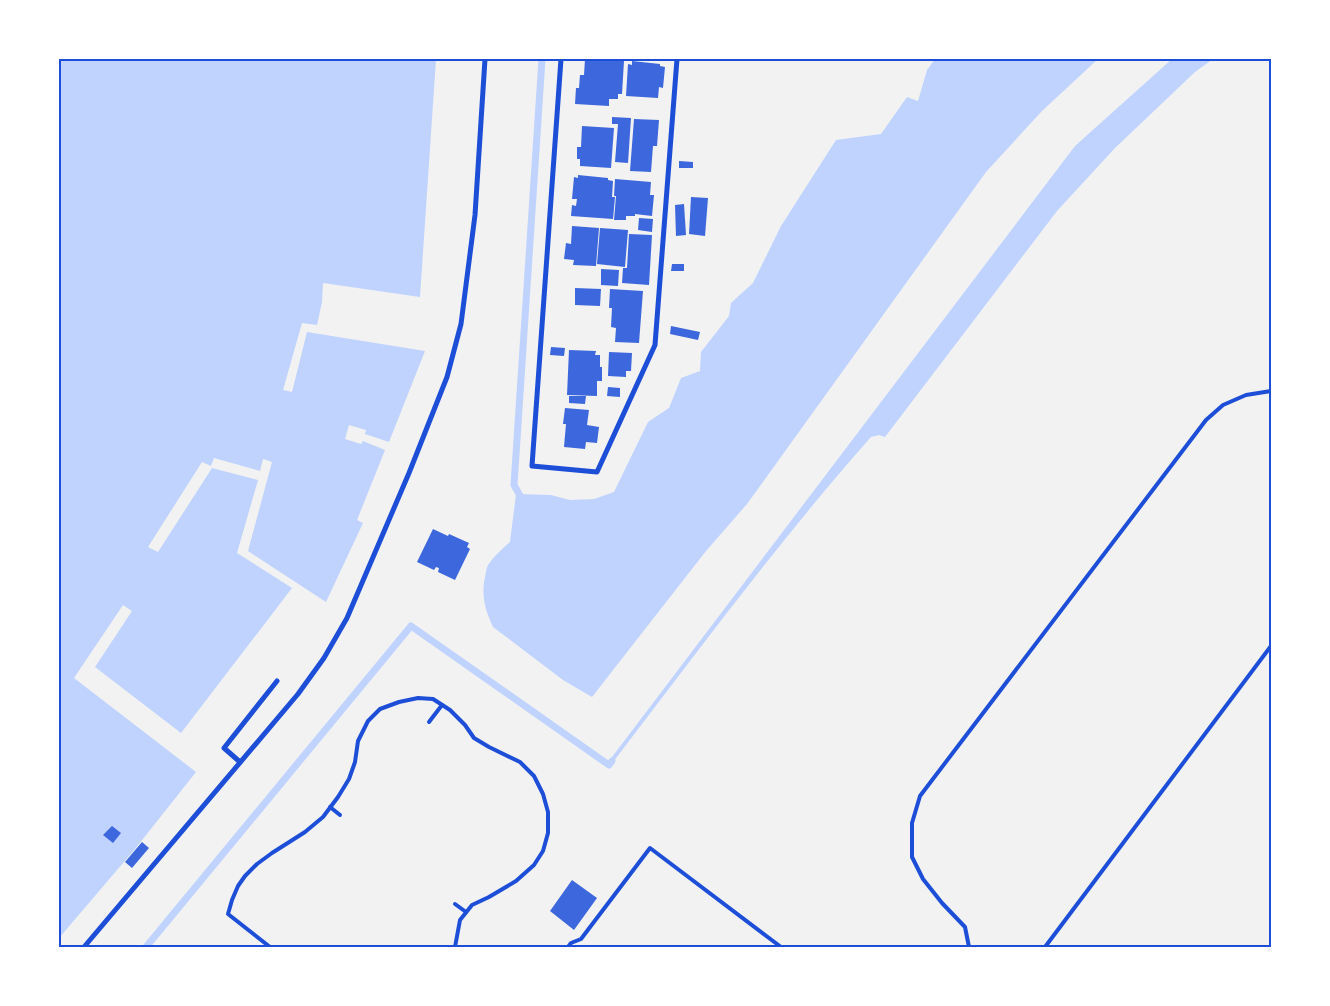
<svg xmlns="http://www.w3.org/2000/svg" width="1330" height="1006" font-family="Quicksand,sans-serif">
<rect width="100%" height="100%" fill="#f2f2f2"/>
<g fill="#bfd3fe">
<path d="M59,59H436L420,297L323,283L322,302L317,325L302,323L283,390L292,392L307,332L425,351L389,442L365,434L366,430L349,425L345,439L361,444L363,441L385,450L357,520L363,523L326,602L248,551L272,462L263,459L260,471L214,458L211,466L202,462L148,547L158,552L212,468L258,480L237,553L292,588L181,733L95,667L132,611L123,605L74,678L196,772L135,849L59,938Z"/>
<path d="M935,59H1098L1042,111L986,172L747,504L706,551L592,697L563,680L493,627C485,609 481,596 485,577C486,573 486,569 488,565C494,556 502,549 510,542L516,494L551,495L570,500L594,499L614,492L648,422L669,408L681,378L700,371L701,352L729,316L731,303L753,283L781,226L836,140L881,134L907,97L918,101L927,70Z"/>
<path d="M1172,59H1213L1195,72L1115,148L1057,211L885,437L879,435L871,437C778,542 695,655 610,766L606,765L1075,146Z"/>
</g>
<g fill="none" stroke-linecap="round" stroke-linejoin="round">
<g stroke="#bfd3fe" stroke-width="7">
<path d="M523,501L514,485L542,59"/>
<path d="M146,947L411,626L609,765L612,761"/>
</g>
</g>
<g fill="#3d67dc">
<path d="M585,59L624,61L622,94H618V99H609V106L575,104L576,88H579L580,75H584Z"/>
<path d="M632,61L660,64V66L665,67L663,88L659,87L658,98L626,96L628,64L632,65Z"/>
<path d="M612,117L631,118L628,163L615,162L618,124H612Z"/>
<path d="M634,119L659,120L657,146H653L651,172L630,171Z"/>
<path d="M582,126L614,128L611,168L580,166V159H577V147H581Z"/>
<path d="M679,161L693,162V168H679Z"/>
<path d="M578,175L608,178V180L613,181L612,197H615L613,219L571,216L572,205L576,206L577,199H572L574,177L578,178Z"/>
<path d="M615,179L651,182L650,195H654L652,216L635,214V216H626V220H614L616,196H614Z"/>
<path d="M691,197L708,198L705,236L689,234Z"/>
<path d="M684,204L686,235L676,236L675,205Z"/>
<path d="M639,218L653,219L652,232L638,230Z"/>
<path d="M572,226L599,228L596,266L573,265L574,260L564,259L566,243L571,244Z"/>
<path d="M600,228L628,230L625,267L597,264Z"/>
<path d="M629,234L652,235L649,285L622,283L623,268H627Z"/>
<path d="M672,264H684V271H671Z"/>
<path d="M601,269L619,270L618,286L601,285Z"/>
<path d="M575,288L601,289L600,306L575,305Z"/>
<path d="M610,289L643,291L639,343L615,342L616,328L611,327L612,308H609Z"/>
<path d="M671,326L700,332L698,340L670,334Z"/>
<path d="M551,347L565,348L564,356L550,355Z"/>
<path d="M569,350L596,351L595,355H600V367H602V381H597V396L567,395Z"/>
<path d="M609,352L632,353L631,371H626V377L608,376Z"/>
<path d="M608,387L620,388V397L607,396Z"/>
<path d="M569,396H586L585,404L569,403Z"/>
<path d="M565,408L589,410L587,425L599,427L597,443L586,442L585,449L564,447L566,424H563Z"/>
<path d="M433,529L448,536L449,534L469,543L467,547L470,549L455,580L438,572L439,568L436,567L434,570L417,562Z"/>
<path d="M112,826L121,833L113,843L103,835Z"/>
<path d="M142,842L149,848L132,868L125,862Z"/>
<path d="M572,880L597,898L574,930L550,911Z"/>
</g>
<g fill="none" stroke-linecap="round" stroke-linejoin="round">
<g stroke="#1d4ed8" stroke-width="4">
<path d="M429,722L442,705"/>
<path d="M330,807L340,815"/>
<path d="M455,904L466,912"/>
<path d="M270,947L228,914L232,900L238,886L245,876L257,864L272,853L305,832L323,817L338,797L349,779L355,762L358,741L368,721L380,709L399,702L418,698L433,699L450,710L465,725L474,738L489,747L520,762L534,776L543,794L548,812V833L543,851L534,865L516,881L489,897L472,905L460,920L455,947"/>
<path d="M568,947L571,943L581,939L650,848L781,947"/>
<path d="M969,947L965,927L942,903L923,879L912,857V823L920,796L1206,420L1223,405L1246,395L1271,391"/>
<path d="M1045,947L1271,646"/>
</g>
<g stroke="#1d4ed8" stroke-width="5">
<path d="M561,59L532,466L597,472L655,345L677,59"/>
<path d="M240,762L224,748L277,681"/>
<path d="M84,947L298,694L324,658L347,618L409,473L447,377L461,324L475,215L485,59"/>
</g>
</g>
<rect width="1330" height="1006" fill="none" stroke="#ffffff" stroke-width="120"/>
<rect x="60" y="60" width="1210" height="886" fill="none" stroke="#1d4ed8" stroke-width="2"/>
</svg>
